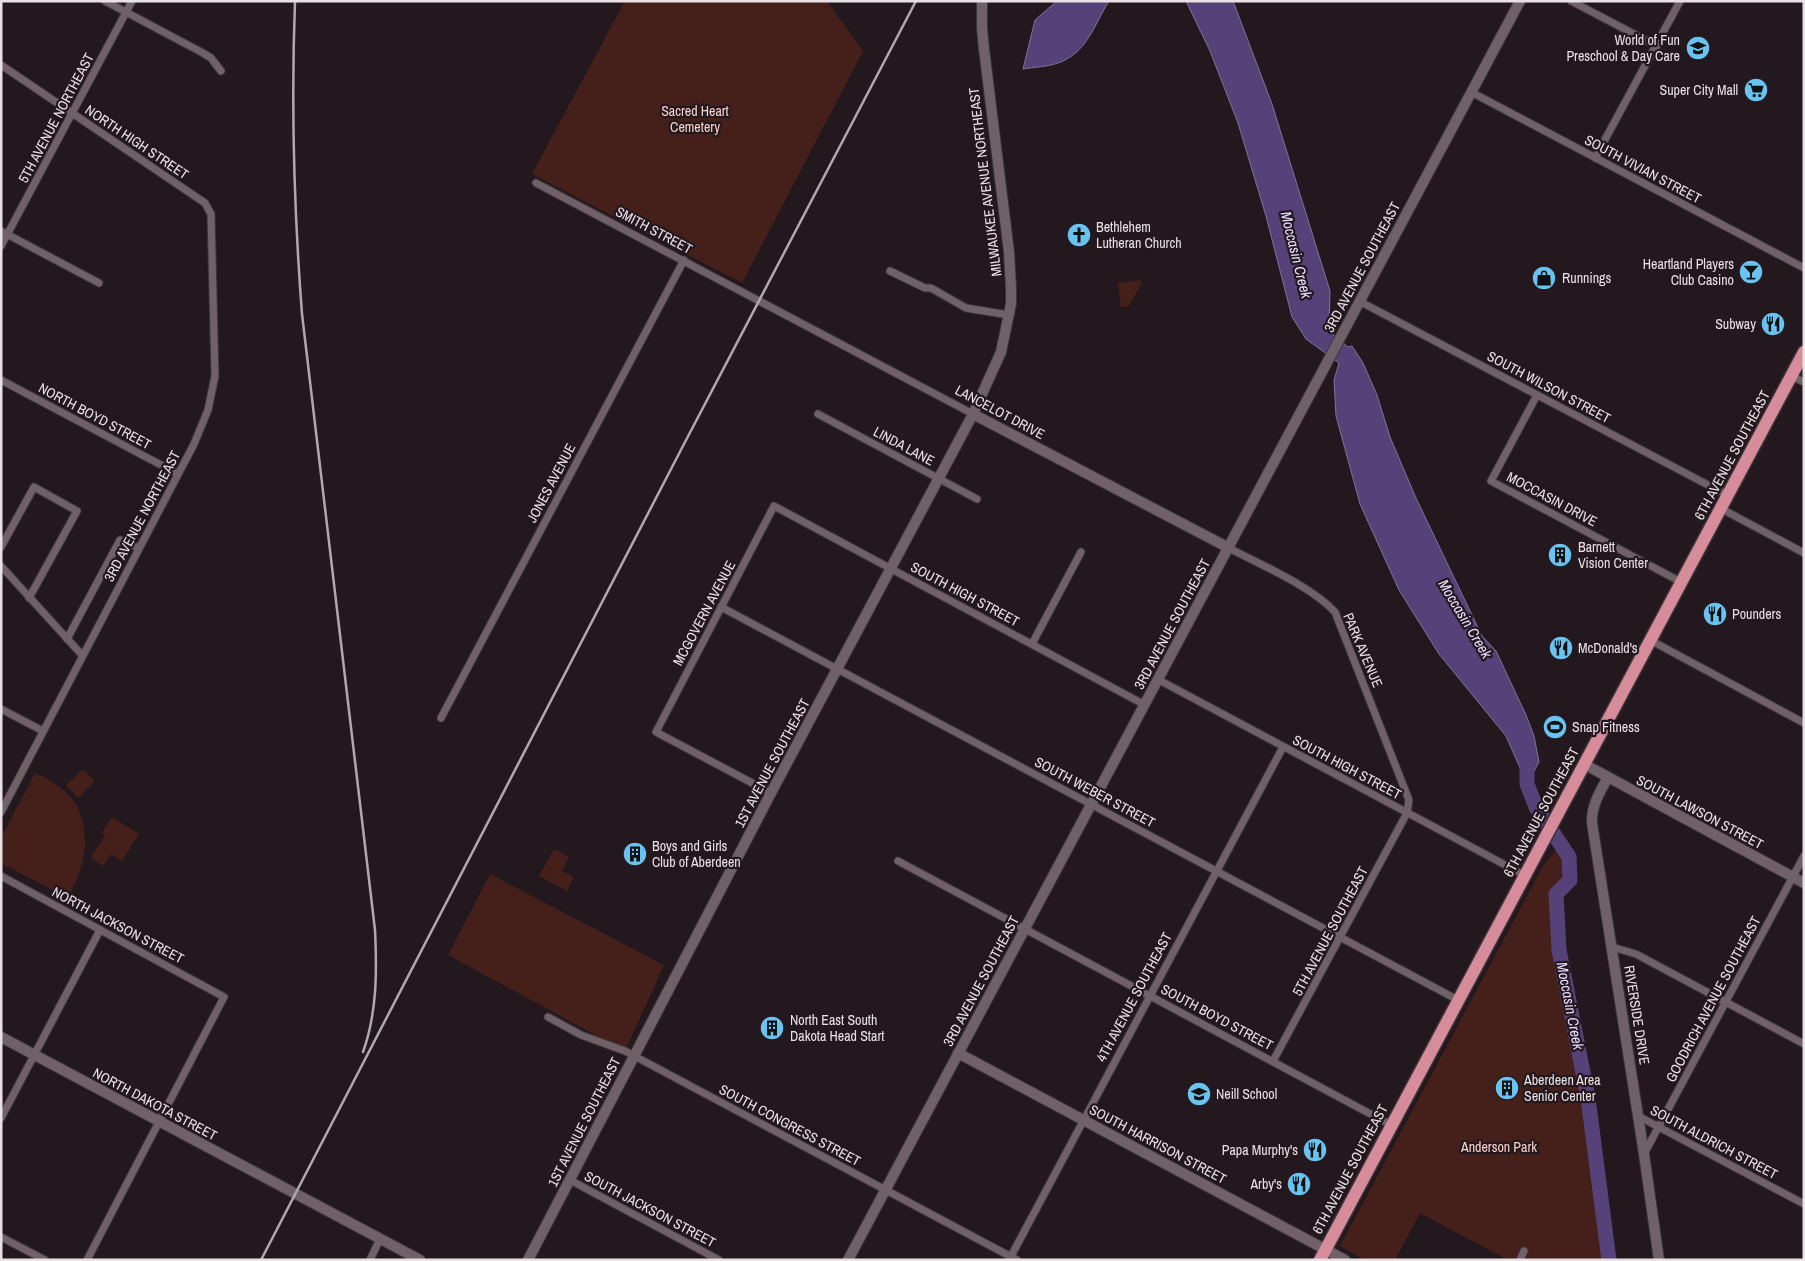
<svg xmlns="http://www.w3.org/2000/svg" width="1805" height="1261" font-family="'Archivo Narrow',sans-serif">
<rect width="100%" height="100%" fill="#24181f"/>
<g fill="#45201a">
<path d="M625,1H827L863,51L742,283L532,174Z"/>
<path d="M1141,280L1142,283L1128,307H1121L1118,283Z"/>
<path d="M83,769L95,781L78,798L66,785Z"/>
<path d="M35,773C50,780 66,789 75,803C80,810 82,820 84,828C88,855 80,875 68,898L1,863V838Z"/>
<path d="M112,817L139,834L122,861L111,854L103,866L91,858L105,835L102,833Z"/>
<path d="M1560,846L1569,857L1570,880L1556,894L1559,950L1588,1098L1609,1260H1508L1420,1213L1395,1260H1365L1340,1246L1544,864Z"/>
<path d="M554,849L569,857L562,871L574,877L567,891L539,876Z"/>
<path d="M490,874L664,965L625,1051L448,955Z"/>
</g>
<g fill="#564179" stroke="#827199">
<path d="M1057,1H1109C1094,25 1087,53 1058,63C1047,67 1034,67 1023,69L1035,20Z"/>
<path d="M1186,1H1233L1272,104L1330,291L1329,328L1331,333L1348,347L1352,346L1363,363L1377,395L1390,437L1416,498L1482,636L1496,651L1526,715L1534,736L1539,762L1527,784L1506,736L1439,654L1399,590L1360,504L1336,416L1334,380L1339,363L1306,339L1292,317L1266,216L1238,123L1210,51Z"/>
</g>
<g fill="none" stroke-linecap="round" stroke-linejoin="round">
<path stroke="#564179" stroke-width="15" d="M1527,763V784L1536,807L1569,857L1570,880L1556,894L1559,950L1588,1098L1609,1260"/>
<g stroke="#3e3539" stroke-width="9">
<g id="street">
<path d="M105,1L203,53L211,58L221,71"/>
<path d="M1571,1L1657,46"/>
<path d="M1,65L205,203L211,214L215,376L208,410L194,444L1,812"/>
<path d="M1471,92L1804,268"/>
<path d="M1595,158L1680,1"/>
<path d="M536,183L973,414"/>
<path d="M1,231L99,283"/>
<path d="M1,246L132,1"/>
<path d="M890,271L925,288H931L966,308L1009,315"/>
<path d="M1359,301L1727,495"/>
<path d="M1791,376L1804,382"/>
<path d="M1,380L178,474"/>
<path d="M1537,395L1491,481L1681,582"/>
<path d="M818,414L977,499"/>
<path d="M1720,508L1804,553"/>
<path d="M1,547L34,487L77,511L29,598"/>
<path d="M1229,548C1261,565 1311,586 1335,612L1409,800L1407,813L1273,1061"/>
<path d="M1,566L82,655"/>
<path d="M721,607L1458,1000"/>
<path d="M67,639L120,540L139,548"/>
<path d="M1650,640L1804,723"/>
<path d="M1032,644L1081,552"/>
<path d="M1159,680L1524,875"/>
<path d="M1,709L43,731"/>
<path d="M441,718L684,260"/>
<path d="M771,793L656,732L774,506L1145,705"/>
<path d="M898,861L1391,1125"/>
<path d="M1,876L224,997L87,1260"/>
<path d="M1612,947L1636,954L1804,1044"/>
<path d="M548,1017L581,1035L625,1051L1017,1260"/>
<path d="M1638,1116L1804,1204"/>
<path d="M1,1118L100,930"/>
<path d="M1644,1154L1804,856"/>
<path d="M570,1180L719,1260"/>
<path d="M1,1237L45,1260"/>
<path d="M370,1260L380,1239"/>
<path d="M1009,1260L1283,747"/>
<path d="M1520,1260L1524,1251"/>
</g>
</g>
<g stroke="#3e3539" stroke-width="12">
<g id="secondary">
<path d="M973,414L1229,548"/>
<path d="M1584,764L1804,883"/>
<path d="M1608,777C1600,792 1591,806 1592,823L1644,1154L1659,1260"/>
<path d="M1,1037L420,1260"/>
<path d="M958,1053L1345,1260"/>
<path d="M528,1260L771,793L973,414L1001,352L1011,304V288L1009,252L984,49L982,28V1"/>
<path d="M848,1260L1520,1"/>
</g>
</g>
<g stroke="#3e3539" stroke-width="15">
<path id="highway" d="M1320,1260L1804,352"/>
</g>
<use href="#street" stroke="#706169" stroke-width="7"/>
<use href="#secondary" stroke="#706169" stroke-width="10"/>
<use href="#highway" stroke="#d68c9a" stroke-width="12"/>
<g stroke="#b1a8ac" stroke-width="2.5">
<path d="M295,1C291,106 294,210 302,314L375,930C377,972 377,1013 363,1052"/>
<path d="M261,1260L684,444L916,1"/>
</g>
</g>
<defs>
<g id="school-disc" transform="scale(1.25)"><circle r="9.5" fill="#69c3f1" stroke="#24181f"/><path d="M0-5L7-2L0 1L-7-2ZM-4 1L0 2.5L4 1V4Q0 6-4 4Z" fill="#111"/></g>
<g id="supermarket-disc" transform="scale(1.25)"><circle r="9.5" fill="#69c3f1" stroke="#24181f"/><path d="M-6-5.5h2.5l.6 2H6L4.5 2H-2.5L-4.4-4H-6ZM-1.5 3.2a1.3 1.3 0 1 0 .1 0ZM3 3.2a1.3 1.3 0 1 0 .1 0Z" fill="#111"/></g>
<g id="church-disc" transform="scale(1.25)"><circle r="9.5" fill="#69c3f1" stroke="#24181f"/><path d="M-1.2-6h2.4v3.5h3.3v2.4h-3.3V6h-2.4V-.1h-3.3v-2.4h3.3Z" fill="#111"/></g>
<g id="bar-disc" transform="scale(1.25)"><circle r="9.5" fill="#69c3f1" stroke="#24181f"/><path d="M-6-5H6L.8 .8V4.5H3.5V6h-7V4.5H-.8V.8Z" fill="#111"/></g>
<g id="shop-disc" transform="scale(1.25)"><circle r="9.5" fill="#69c3f1" stroke="#24181f"/><path d="M-5-2.5h2.3a2.7 3.5 0 0 1 5.4 0H5L5.5 6h-11ZM-1.5-2.5h3a1.5 2.3 0 0 0-3 0Z" fill="#111"/></g>
<g id="restaurant-disc" transform="scale(1.25)"><circle r="9.5" fill="#69c3f1" stroke="#24181f"/><path d="M-5-6h1v4h1v-4h1v4h1v-4h1v5L-1.5 .5V6h-2V.5L-5-1ZM5-6V6H3V1.5H1.5Q1.5-4 5-6Z" fill="#111"/></g>
<g id="building-disc" transform="scale(1.25)"><circle r="9.5" fill="#69c3f1" stroke="#24181f"/><path d="M-4-6H4V6H1V3H-1V6H-4ZM-2.5-4.3h1.7v1.8h-1.7ZM.8-4.3h1.7v1.8H.8ZM-2.5-1h1.7V.8h-1.7ZM.8-1h1.7V.8H.8Z" fill="#111"/></g>
<g id="stadium-disc" transform="scale(1.25)"><circle r="9.5" fill="#69c3f1" stroke="#24181f"/><path d="M0-5a6.5 5 0 1 0 0 10a6.5 5 0 1 0 0-10ZM-3.5-1.8h7v3.6h-7Z" fill="#111"/></g>
</defs>
<g fill-rule="evenodd">
<use href="#school-disc" x="1698" y="48"/>
<use href="#supermarket-disc" x="1756" y="90"/>
<use href="#church-disc" x="1079" y="235"/>
<use href="#bar-disc" x="1751" y="272"/>
<use href="#shop-disc" x="1544" y="278"/>
<use href="#restaurant-disc" x="1773" y="324"/>
<use href="#building-disc" x="1560" y="555"/>
<use href="#restaurant-disc" x="1715" y="614"/>
<use href="#restaurant-disc" x="1561" y="648"/>
<use href="#stadium-disc" x="1555" y="727"/>
<use href="#building-disc" x="635" y="854"/>
<use href="#building-disc" x="772" y="1028"/>
<use href="#building-disc" x="1507" y="1088"/>
<use href="#school-disc" x="1199" y="1094"/>
<use href="#restaurant-disc" x="1315" y="1150"/>
<use href="#restaurant-disc" x="1299" y="1184"/>
</g>
<g text-anchor="middle" stroke-width="4.5" stroke-linejoin="round" paint-order="stroke">
<g font-size="14" fill="#eae1e5" stroke="#24181f" text-anchor="start">
<text x="1680" y="45" text-anchor="end">World of Fun<tspan x="1680" dy="16">Preschool &amp; Day Care</tspan></text>
<text x="1738" y="95" text-anchor="end">Super City Mall</text>
<text x="1096" y="232">Bethlehem<tspan x="1096" dy="16">Lutheran Church</tspan></text>
<text x="1734" y="269" text-anchor="end">Heartland Players<tspan x="1734" dy="16">Club Casino</tspan></text>
<text x="1562" y="283">Runnings</text>
<text x="1756" y="329" text-anchor="end">Subway</text>
<text x="1578" y="552">Barnett<tspan x="1578" dy="16">Vision Center</tspan></text>
<text x="1732" y="619">Pounders</text>
<text x="1578" y="653">McDonald's</text>
<text x="1572" y="732">Snap Fitness</text>
<text x="652" y="851">Boys and Girls<tspan x="652" dy="16">Club of Aberdeen</tspan></text>
<text x="790" y="1025">North East South<tspan x="790" dy="16">Dakota Head Start</tspan></text>
<text x="1524" y="1085">Aberdeen Area<tspan x="1524" dy="16">Senior Center</tspan></text>
<text x="1216" y="1099">Neill School</text>
<text x="1298" y="1155" text-anchor="end">Papa Murphy's</text>
<text x="1282" y="1189" text-anchor="end">Arby's</text>
</g>
<g font-size="14" fill="#fbd1c9" stroke="#24181f">
<text x="695" y="116">Sacred Heart<tspan x="695" dy="16">Cemetery</tspan></text>
<text x="1499" y="1152">Anderson Park</text>
</g>
<g font-size="14" fill="#eae1e5" stroke="#24181f">
<text transform="translate(56 118) rotate(-62)" y="5">5TH AVENUE NORTHEAST</text>
<text transform="translate(137 142) rotate(34)" y="5">NORTH HIGH STREET</text>
<text transform="translate(1643 169) rotate(28)" y="5">SOUTH VIVIAN STREET</text>
<text transform="translate(985 182) rotate(-97)" y="5">MILWAUKEE AVENUE NORTHEAST</text>
<text transform="translate(654 230) rotate(28)" y="5">SMITH STREET</text>
<text transform="translate(1362 267) rotate(-62)" y="5">3RD AVENUE SOUTHEAST</text>
<text transform="translate(1549 387) rotate(28)" y="5">SOUTH WILSON STREET</text>
<text transform="translate(1000 412) rotate(28)" y="5">LANCELOT DRIVE</text>
<text transform="translate(95 416) rotate(28)" y="5">NORTH BOYD STREET</text>
<text transform="translate(904 446) rotate(28)" y="5">LINDA LANE</text>
<text transform="translate(1732 455) rotate(-62)" y="5">6TH AVENUE SOUTHEAST</text>
<text transform="translate(551 483) rotate(-62)" y="5">JONES AVENUE</text>
<text transform="translate(1552 499) rotate(28)" y="5">MOCCASIN DRIVE</text>
<text transform="translate(142 516) rotate(-62)" y="5">3RD AVENUE NORTHEAST</text>
<text transform="translate(965 594) rotate(28)" y="5">SOUTH HIGH STREET</text>
<text transform="translate(704 613) rotate(-62)" y="5">MCGOVERN AVENUE</text>
<text transform="translate(1172 624) rotate(-62)" y="5">3RD AVENUE SOUTHEAST</text>
<text transform="translate(1363 650) rotate(67)" y="5">PARK AVENUE</text>
<text transform="translate(772 763) rotate(-62)" y="5">1ST AVENUE SOUTHEAST</text>
<text transform="translate(1347 767) rotate(28)" y="5">SOUTH HIGH STREET</text>
<text transform="translate(1095 792) rotate(28)" y="5">SOUTH WEBER STREET</text>
<text transform="translate(1541 812) rotate(-62)" y="5">6TH AVENUE SOUTHEAST</text>
<text transform="translate(1700 812) rotate(28)" y="5">SOUTH LAWSON STREET</text>
<text transform="translate(118 925) rotate(28)" y="5">NORTH JACKSON STREET</text>
<text transform="translate(1330 931) rotate(-62)" y="5">5TH AVENUE SOUTHEAST</text>
<text transform="translate(981 981) rotate(-62)" y="5">3RD AVENUE SOUTHEAST</text>
<text transform="translate(1134 997) rotate(-62)" y="5">4TH AVENUE SOUTHEAST</text>
<text transform="translate(1713 999) rotate(-62)" y="5">GOODRICH AVENUE SOUTHEAST</text>
<text transform="translate(1637 1015) rotate(81)" y="5">RIVERSIDE DRIVE</text>
<text transform="translate(1217 1017) rotate(28)" y="5">SOUTH BOYD STREET</text>
<text transform="translate(155 1104) rotate(28)" y="5">NORTH DAKOTA STREET</text>
<text transform="translate(584 1122) rotate(-63)" y="5">1ST AVENUE SOUTHEAST</text>
<text transform="translate(790 1125) rotate(28)" y="5">SOUTH CONGRESS STREET</text>
<text transform="translate(1714 1142) rotate(28)" y="5">SOUTH ALDRICH STREET</text>
<text transform="translate(1158 1144) rotate(28)" y="5">SOUTH HARRISON STREET</text>
<text transform="translate(1350 1169) rotate(-62)" y="5">6TH AVENUE SOUTHEAST</text>
<text transform="translate(650 1209) rotate(28)" y="5">SOUTH JACKSON STREET</text>
</g>
<g font-size="15" font-style="italic" fill="#e7dcff" stroke="#24181f">
<text transform="translate(1296 255) rotate(76)" y="5">Moccasin Creek</text>
<text transform="translate(1465 619) rotate(59)" y="5">Moccasin Creek</text>
<text transform="translate(1570 1006) rotate(79)" y="5">Moccasin Creek</text>
</g>
</g>
<rect width="1805" height="1261" fill="none" stroke="#eae1e5" stroke-width="5"/>
</svg>
